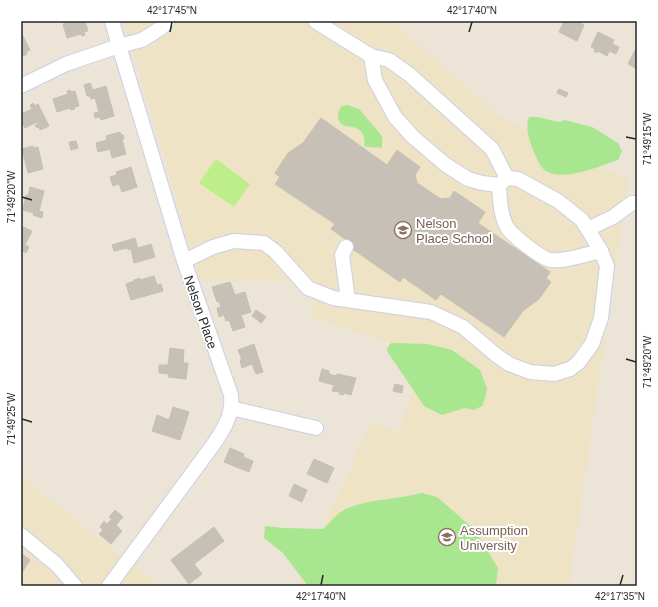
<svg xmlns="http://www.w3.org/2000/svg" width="658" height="607" font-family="Helvetica,sans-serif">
<rect width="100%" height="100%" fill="#ebe4d7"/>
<g fill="#eee3c5">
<path d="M124,21H391L501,117L628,180L569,586H296L372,421L399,432L425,355L310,316L318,282L200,280Z"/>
<path d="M21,477L160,586H21Z"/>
</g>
<g fill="#a8e68f">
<path d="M347,105L359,109L382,136V148C376,147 369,148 364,146C366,137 362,129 353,127C350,126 346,127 343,125C336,121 337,111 342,106Z"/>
<path d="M529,117H537L559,122L565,120L592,127L618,143L622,151L618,160C599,166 565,182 546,171C539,167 535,154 532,147C529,139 525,126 529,117Z"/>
<path d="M391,343L428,344L452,350L480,370L487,389L485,398L482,406L474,410L465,408L442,415L424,406L387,351L388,347Z"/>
<path d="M422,493L437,497L475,530L498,568L496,586H308L283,553L264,538L265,526L284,528L323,529C328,525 333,518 338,514C357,499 397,500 422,493Z"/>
</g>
<path fill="#beee8a" d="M216,159L250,184L234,207L199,183Z"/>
<g fill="#c6c0b7" stroke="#c6c0b1">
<path d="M71,21H85L88,31L84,32L85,35L82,36L81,34L67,38L63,24Z"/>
<path d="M564,21L572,22L576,21L584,25L577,41L559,32Z"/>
<path d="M598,32L614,40L612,44L619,47L616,54L609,51L607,56L598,51L597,53L594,51L595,49L591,47Z"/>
<path d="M23,36L30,50L26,52L27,54L23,56L21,54V37Z"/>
<path d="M635,50L637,51V69L628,64Z"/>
<path d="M90,83L93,90L106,86L114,116L101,120L100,117L95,118L94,113L99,112L95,98L91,99L90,96H87L84,85Z"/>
<path d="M559,89L568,93L566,97L557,93Z"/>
<path d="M70,90L71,92L75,91L79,106L74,107L75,109L71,110L70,108L57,112L53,99L68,94L67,91Z"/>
<path d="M33,103L35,106L38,104L49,126L40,130L39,127L37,128L35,125L38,124L37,122L25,128L21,121V114L32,109L30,105Z"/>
<path d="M321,118L387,165L397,150L420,167L415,175L417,183L441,199L450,198L454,191L485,212L478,223L550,272L546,278L551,282L539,299L523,311L504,337L441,294L436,300L403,277L400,282L351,248L354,245L331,229L335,224L275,184L280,177L275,173L288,153L303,143Z"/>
<path d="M120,132L121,135H123L124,139H122L126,154L112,158L110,149L98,152L96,143L107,140L106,136Z"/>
<path d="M76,141L78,148L71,150L69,142Z"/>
<path d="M33,146V148L38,147L43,169L28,173L22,149Z"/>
<path d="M131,167L137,187L122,192L119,184L113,186L110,177L117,175L116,172Z"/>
<path d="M30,187L44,191L39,211L43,212L42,218L33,215L34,213L23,210L26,195L28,196Z"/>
<path d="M21,226L32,231L25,245L29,247L26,253L23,251L21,253Z"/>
<path d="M135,238L138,248L151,244L155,257L134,263L131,249L128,250V248L114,251L112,245Z"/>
<path d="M154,276L157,285L161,284L163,291L131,300L126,284L134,281V280L140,278V280Z"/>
<path d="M230,282L235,295L245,292L251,312L241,315L245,327L233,331L229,320L226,321L224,315L219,317L217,308L221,307L219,301L217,302L212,287Z"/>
<path d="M256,310L266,317L261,323L252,316Z"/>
<path d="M254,344L263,372L256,374L252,364L242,368L240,360H242L238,350Z"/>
<path d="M170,348L184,350L183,363H188L186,379L168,377L169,374L159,373V365H168Z"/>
<path d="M322,369L329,371V374L336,376L337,374L356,378L351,395L344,393L343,395L339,394L340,392L332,391L334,385L319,381Z"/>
<path d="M395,384L403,386L402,393L393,391Z"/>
<path d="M173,407L189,412L180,440L152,431L157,415L169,420Z"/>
<path d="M230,448L244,454L243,457L253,461L249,472L224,462Z"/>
<path d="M314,459L334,468L327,483L307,474Z"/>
<path d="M294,484L307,490L302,502L289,496Z"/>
<path d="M115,510L123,517L116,525L122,531L111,544L99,534L103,530L100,527L104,521L107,524L112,519L109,517Z"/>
<path d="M214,527L224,541L194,564L202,574L189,584L171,560Z"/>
<path d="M21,553L30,560L21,574Z"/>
</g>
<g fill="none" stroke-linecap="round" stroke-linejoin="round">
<g stroke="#cccfe2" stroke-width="16">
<g id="minor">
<path d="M371,56L375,80L395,117L413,137L446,165L468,179L482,183L499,185"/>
<path d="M21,86L66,64L119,46L142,40L161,28L168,21"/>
<path d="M506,179L499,185C500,198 500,215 507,227C511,235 541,258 550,260C565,262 587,254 601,251"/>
<path d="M588,229L613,217L632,203H637"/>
<path d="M346,247L342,255L348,300"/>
<path d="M184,261L213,247L234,241L264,243L276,252L308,288L333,298L431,312L463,327L496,355L509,364L530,372L554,374L570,369L578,363L592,344L601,318L607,266L601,251L582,220L558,201L518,179L507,178L492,149L410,75L389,60L371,56L315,21"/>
<path d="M231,408L316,428"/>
<path d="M21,535L57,565L75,586"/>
<path d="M109,586L213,445C224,429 233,415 231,395L184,261L119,46L112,21"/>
</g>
</g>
<use href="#minor" stroke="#fff" stroke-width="14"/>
</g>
<path fill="none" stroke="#272727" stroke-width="1.5" d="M170,32L172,22M469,32L472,22M626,137L636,139M22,197L32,200M626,359L636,362M22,419L32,422M321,585L323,575M620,585L623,575"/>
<defs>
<g id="school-ring" transform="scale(0.9)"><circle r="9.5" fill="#fff" stroke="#8d6e63" stroke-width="1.5"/><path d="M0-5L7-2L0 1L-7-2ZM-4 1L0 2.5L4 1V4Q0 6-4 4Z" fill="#8d6e63"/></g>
<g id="university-ring" transform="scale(0.9)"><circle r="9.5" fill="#fff" stroke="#8d6e63" stroke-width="1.5"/><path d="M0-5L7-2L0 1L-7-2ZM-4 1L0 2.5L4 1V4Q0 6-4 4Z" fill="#8d6e63"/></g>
</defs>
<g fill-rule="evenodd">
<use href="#school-ring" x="403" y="230"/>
<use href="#university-ring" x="447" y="537"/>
</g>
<g text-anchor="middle" stroke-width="4" stroke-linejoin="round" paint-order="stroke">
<g font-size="13" fill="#785e54" stroke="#fff" text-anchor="start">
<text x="416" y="228">Nelson<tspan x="416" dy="15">Place School</tspan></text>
<text x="460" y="535">Assumption<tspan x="460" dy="15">University</tspan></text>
</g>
<g font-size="13" fill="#272727" stroke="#fff">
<text transform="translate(201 312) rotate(71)" y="5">Nelson Place</text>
</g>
</g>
<rect width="658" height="607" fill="none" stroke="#ffffff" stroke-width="44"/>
<rect x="22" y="22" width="614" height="563" fill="none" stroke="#272727" stroke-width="1.5"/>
<g font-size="10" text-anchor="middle" fill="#272727">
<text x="172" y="14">42°17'45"N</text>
<text x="472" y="14">42°17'40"N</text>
<text transform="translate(647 139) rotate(-90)" y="4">71°49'15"W</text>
<text transform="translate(11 197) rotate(-90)" y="4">71°49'20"W</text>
<text transform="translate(647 362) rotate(-90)" y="4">71°49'20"W</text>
<text transform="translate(11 419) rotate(-90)" y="4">71°49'25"W</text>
<text x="321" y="600">42°17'40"N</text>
<text x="620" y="600">42°17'35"N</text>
</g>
</svg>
